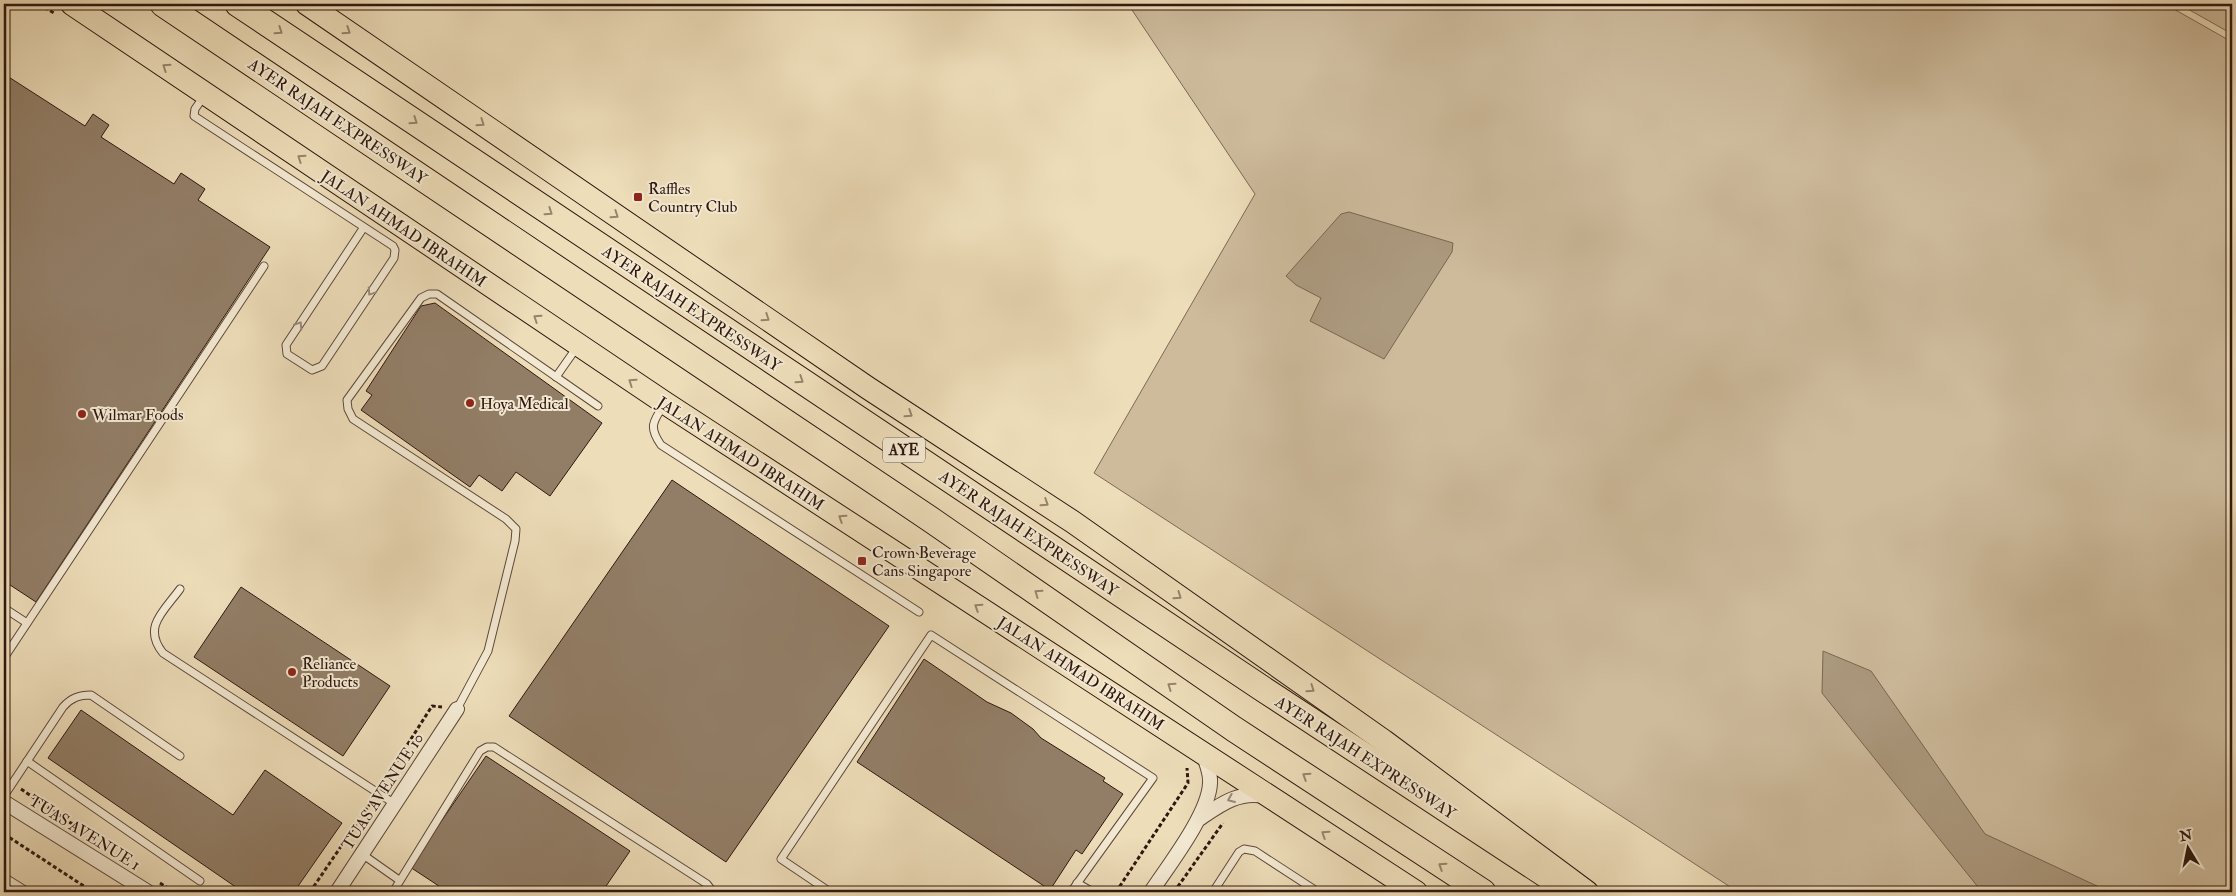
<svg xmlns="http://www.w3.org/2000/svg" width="2236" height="896" font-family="'IM FELL Double Pica',serif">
<rect width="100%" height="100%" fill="#edddb9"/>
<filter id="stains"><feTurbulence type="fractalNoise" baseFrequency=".004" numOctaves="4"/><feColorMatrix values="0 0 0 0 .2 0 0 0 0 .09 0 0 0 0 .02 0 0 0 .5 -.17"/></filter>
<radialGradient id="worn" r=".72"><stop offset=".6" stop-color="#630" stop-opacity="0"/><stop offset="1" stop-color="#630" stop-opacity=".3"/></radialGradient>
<g fill="#cdbb9c" stroke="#7e6956">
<path d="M1128,4H2165L2232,42V892H1738L1094,473L1255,194Z"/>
<path d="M2179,4H2232V34Z"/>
</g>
<g fill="#ac9a7f" stroke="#7a6652">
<path d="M1349,212L1453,243L1452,252L1384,359L1310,321L1321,298L1296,285L1286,276L1341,214Z"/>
<path d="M1823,651L1871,671L1985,834L2110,892H1982L1822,693Z"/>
</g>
<g fill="#927e67" stroke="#2f170f">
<path d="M4,74L85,126L93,114L109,125L101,137L174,184L181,173L205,189L198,200L270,247L36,602L4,581Z"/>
<path d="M435,303L602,423L550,496L516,472L502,491L479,475L470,487L361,410L372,395L366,391L421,306Z"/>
<path d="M672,480L889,626L726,862L509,716Z"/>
<path d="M241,587L390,686L343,756L194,657Z"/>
<path d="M924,659L987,702L1011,713L1033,729L1041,738L1105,778L1103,781L1123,794L1082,854L1076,850L1050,890L857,762Z"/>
<path d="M81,710L233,815L265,770L342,823L294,892H243L48,758Z"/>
<path d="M486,756L630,851L602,892H448L410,867Z"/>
</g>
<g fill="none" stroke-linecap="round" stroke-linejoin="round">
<g stroke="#5e483a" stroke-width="9">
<g id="lane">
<path d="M204,96L195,109L194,116L393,246L395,250L394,258L322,366L312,370L287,354L286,345L364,227"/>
<path d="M556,377L577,347"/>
<path d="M664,405C652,422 649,428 661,445L919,612"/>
<path d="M180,589C164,611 142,627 163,653L395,804"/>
<path d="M4,608L27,623"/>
<path d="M4,658L264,266"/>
<path d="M457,709L488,651L515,541L516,529L506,519L353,419L348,409L347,400L421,298L429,294H437L598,406"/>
<path d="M27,761L200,881"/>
<path d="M4,796L63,707C71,698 79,695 91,695L180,756"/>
<path d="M362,854L399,880"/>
<path d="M4,877L28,892"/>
<path d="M1077,883L1093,892"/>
<path d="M393,892L480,751L487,747H494L707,884L713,892"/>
<path d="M830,892L781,859L931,635L1153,778L1071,892"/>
<path d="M1213,892L1239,852L1244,849L1255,851L1318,892"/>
</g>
</g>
<g stroke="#5e483a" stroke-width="16">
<g id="street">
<path d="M4,802L148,892"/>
<path d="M1199,819C1220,805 1238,791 1264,796"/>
<path d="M337,892L457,709"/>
<path d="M1151,892C1168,866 1209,814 1210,783C1211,773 1206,763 1203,753"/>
</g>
</g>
<g stroke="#2f170f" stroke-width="24">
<g id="primary">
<path d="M72,4L665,403L1416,892"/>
<path d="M307,4L868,388L1073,522L1384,741L1587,892"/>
</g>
</g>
<g stroke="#2f170f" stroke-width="27">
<g id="highway">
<path d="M163,4L930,519L1234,729L1483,892"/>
<path d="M238,4L1263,689L1572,892"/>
</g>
</g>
<g stroke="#2f170f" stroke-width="3" stroke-dasharray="4 2.5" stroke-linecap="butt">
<path d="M39,4L54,13"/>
<path d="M383,783L432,706L442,707"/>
<path d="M21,789L84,832"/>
<path d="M4,834L93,892"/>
<path d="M160,883L174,892"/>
<path d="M310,892L372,801"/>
<path d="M1116,892L1188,783L1187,768"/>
<path d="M1174,892L1223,823"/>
</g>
<use href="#lane" stroke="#f3e9d2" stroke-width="7"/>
<use href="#street" stroke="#f3e9d2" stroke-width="14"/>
<use href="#primary" stroke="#edddb9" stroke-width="22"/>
<use href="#highway" stroke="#edddb9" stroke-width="25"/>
</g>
<defs><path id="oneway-chevron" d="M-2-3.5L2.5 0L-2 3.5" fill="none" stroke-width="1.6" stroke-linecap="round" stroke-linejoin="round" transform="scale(1.25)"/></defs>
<g stroke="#98846c">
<use href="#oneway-chevron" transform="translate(279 31) rotate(34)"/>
<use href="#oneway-chevron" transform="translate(347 31) rotate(34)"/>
<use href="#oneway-chevron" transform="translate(166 67) rotate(-146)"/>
<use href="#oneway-chevron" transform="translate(414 121) rotate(34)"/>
<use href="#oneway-chevron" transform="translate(481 123) rotate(34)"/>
<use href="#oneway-chevron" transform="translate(301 158) rotate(-146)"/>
<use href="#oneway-chevron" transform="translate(549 212) rotate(34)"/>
<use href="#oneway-chevron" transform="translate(615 215) rotate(34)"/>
<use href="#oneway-chevron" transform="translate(537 318) rotate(-146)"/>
<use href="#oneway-chevron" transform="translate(766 318) rotate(34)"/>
<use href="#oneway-chevron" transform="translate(800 380) rotate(34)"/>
<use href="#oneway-chevron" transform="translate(632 382) rotate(-146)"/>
<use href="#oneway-chevron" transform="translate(909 414) rotate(33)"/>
<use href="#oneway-chevron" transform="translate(1045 503) rotate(33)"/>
<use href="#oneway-chevron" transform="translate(842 518) rotate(-147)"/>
<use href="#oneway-chevron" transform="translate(1038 593) rotate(-145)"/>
<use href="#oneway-chevron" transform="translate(1178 596) rotate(35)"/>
<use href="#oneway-chevron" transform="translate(978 607) rotate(-147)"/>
<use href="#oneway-chevron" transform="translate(1171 686) rotate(-145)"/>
<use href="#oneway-chevron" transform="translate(1311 689) rotate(35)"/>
<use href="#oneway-chevron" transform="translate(1306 776) rotate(-147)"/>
<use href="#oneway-chevron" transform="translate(1325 834) rotate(-147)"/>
<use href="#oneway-chevron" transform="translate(1442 866) rotate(-147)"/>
</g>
<g stroke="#9b8a7a">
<use href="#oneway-chevron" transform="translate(371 292) rotate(124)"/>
<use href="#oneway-chevron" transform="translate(299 325) rotate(-57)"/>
<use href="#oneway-chevron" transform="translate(1231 799) rotate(157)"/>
</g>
<g fill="#8f2418" stroke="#f3e9d2" stroke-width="2">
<rect x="633" y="192" width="10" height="10" rx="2.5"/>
<circle cx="470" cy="403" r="5"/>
<circle cx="82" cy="414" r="5"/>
<rect x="857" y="556" width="10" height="10" rx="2.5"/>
<circle cx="292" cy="672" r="5"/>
</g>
<g text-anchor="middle" stroke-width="4" stroke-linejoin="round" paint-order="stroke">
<rect fill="#f3e9d2" stroke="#6a564a" stroke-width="1" x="883" y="437.5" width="42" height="25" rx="4"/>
<g font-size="15" font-weight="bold" fill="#2f170f">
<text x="904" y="455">AYE</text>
</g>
<g font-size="16" fill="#2f170f" stroke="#f3e9d2">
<text transform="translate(338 121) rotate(34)" y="6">AYER RAJAH EXPRESSWAY</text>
<text transform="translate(404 228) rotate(34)" y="6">JALAN AHMAD IBRAHIM</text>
<text transform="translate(692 308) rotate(34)" y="6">AYER RAJAH EXPRESSWAY</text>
<text transform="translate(741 453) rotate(33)" y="6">JALAN AHMAD IBRAHIM</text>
<text transform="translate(1029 533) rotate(34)" y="6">AYER RAJAH EXPRESSWAY</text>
<text transform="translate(1081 673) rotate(33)" y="6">JALAN AHMAD IBRAHIM</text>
<text transform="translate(1366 757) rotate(33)" y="6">AYER RAJAH EXPRESSWAY</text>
<text transform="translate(382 791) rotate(-57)" y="6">TUAS AVENUE 10</text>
<text transform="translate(85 832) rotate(32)" y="6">TUAS AVENUE 1</text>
</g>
<g font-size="16" fill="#2f170f" stroke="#f3e9d2" text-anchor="start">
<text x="648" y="194">Raffles<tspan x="648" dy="18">Country Club</tspan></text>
<text x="480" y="409">Hoya Medical</text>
<text x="92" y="420">Wilmar Foods</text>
<text x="872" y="558">Crown Beverage<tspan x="872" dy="18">Cans Singapore</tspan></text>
<text x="302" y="669">Reliance<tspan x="302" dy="18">Products</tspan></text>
</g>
</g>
<rect width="2236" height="896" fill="none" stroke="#edddb9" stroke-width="20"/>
<rect x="5" y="5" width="2226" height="886" fill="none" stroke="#2f170f" stroke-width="2.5"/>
<rect x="10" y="10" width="2216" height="876" fill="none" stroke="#2f170f"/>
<g transform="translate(2188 848) rotate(350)" stroke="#f3e9d2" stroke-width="4" paint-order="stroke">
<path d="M0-4L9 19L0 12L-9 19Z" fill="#2f170f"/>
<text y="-8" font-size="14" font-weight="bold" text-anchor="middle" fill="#2f170f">N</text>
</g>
<rect width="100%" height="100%" filter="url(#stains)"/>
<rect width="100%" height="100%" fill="url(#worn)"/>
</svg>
